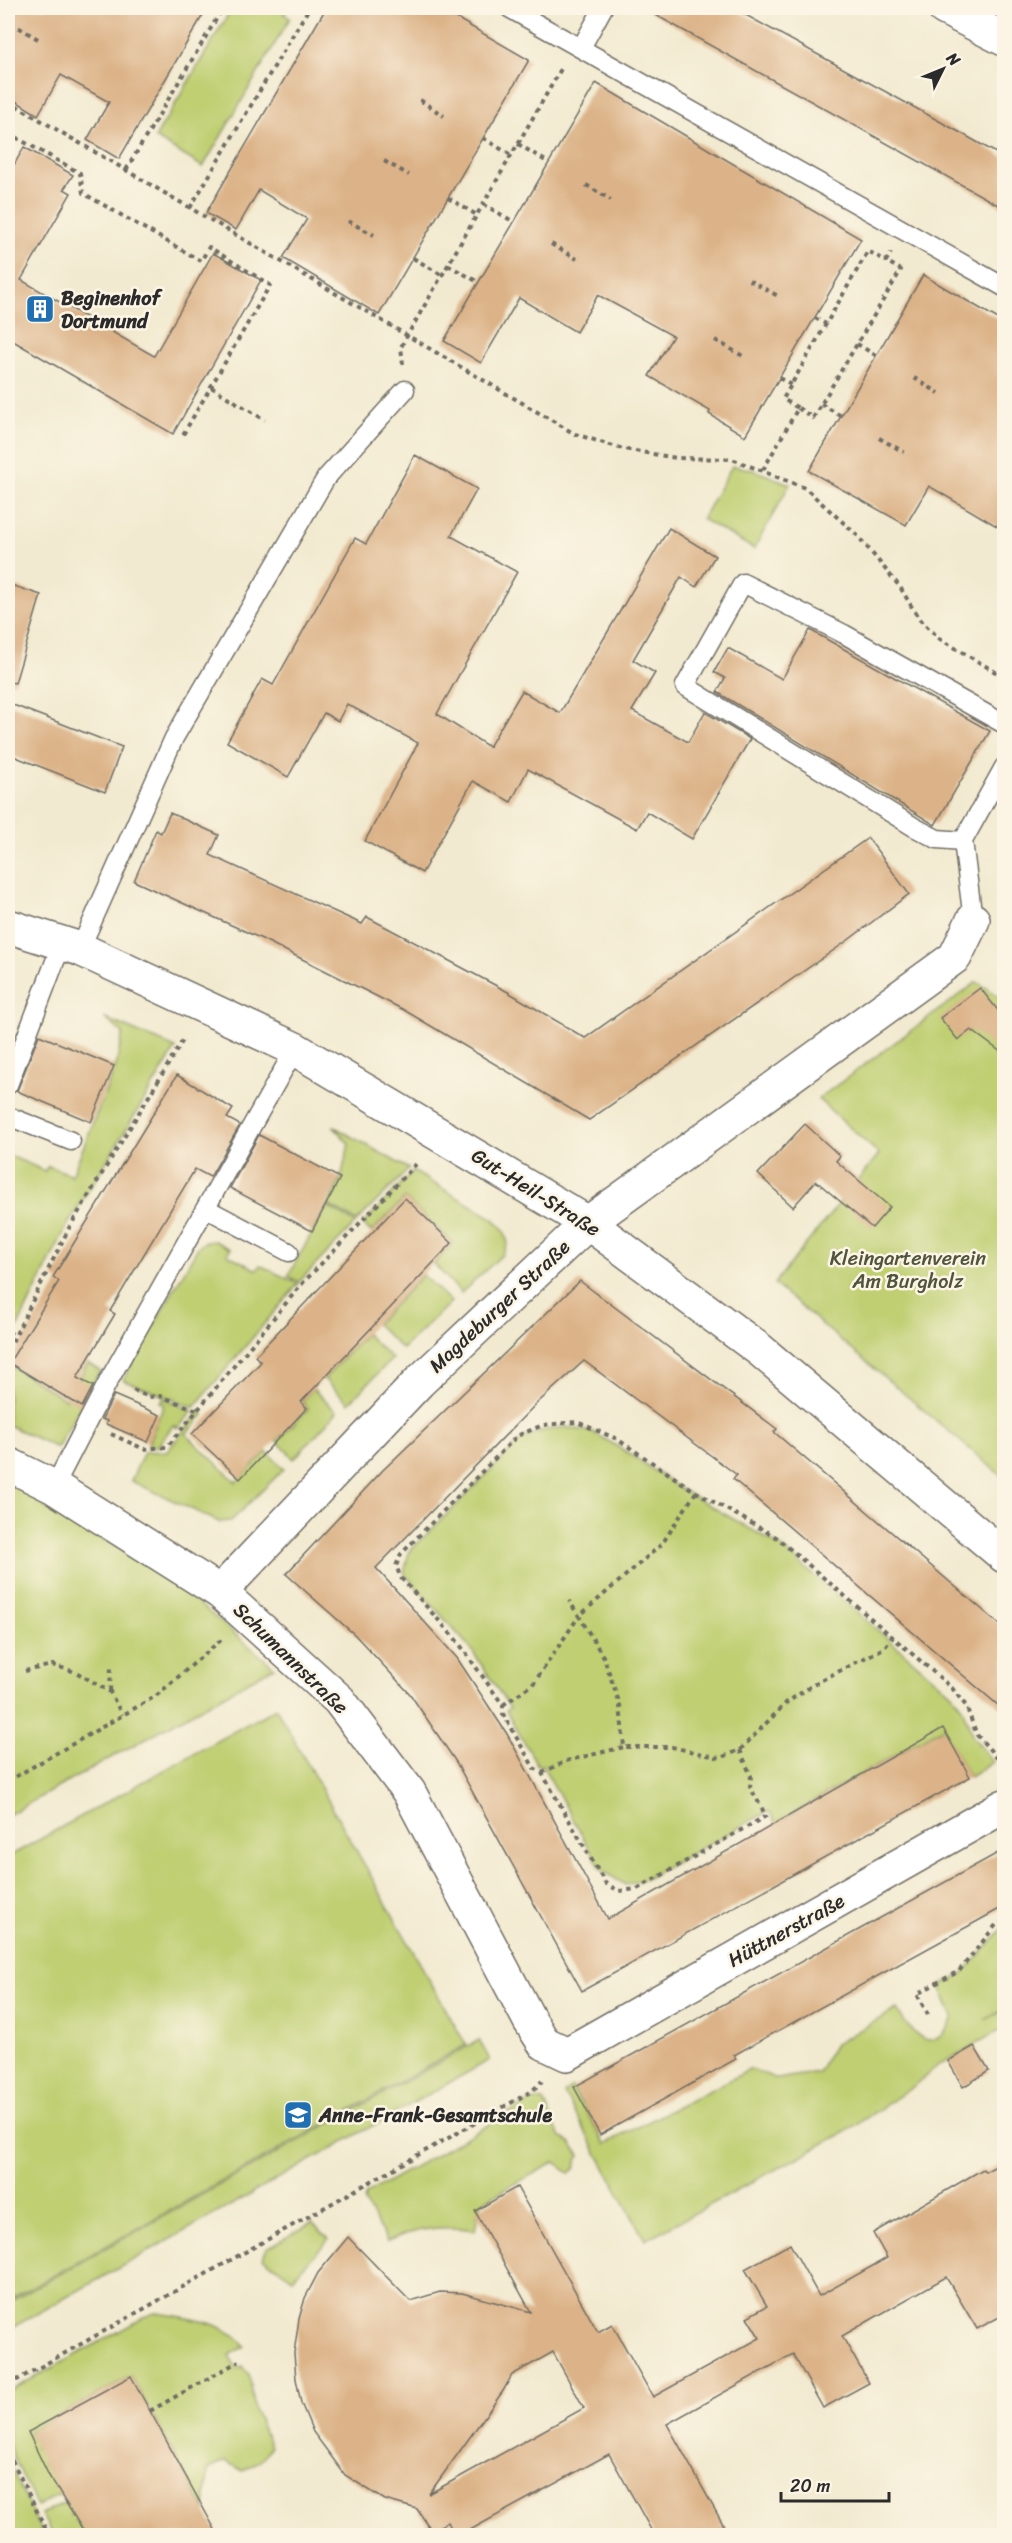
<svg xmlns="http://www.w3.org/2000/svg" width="1012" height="2543" font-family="Sriracha,sans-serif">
<rect width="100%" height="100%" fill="#fcf5e5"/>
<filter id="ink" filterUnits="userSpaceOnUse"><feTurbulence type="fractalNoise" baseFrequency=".0167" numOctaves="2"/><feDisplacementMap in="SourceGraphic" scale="12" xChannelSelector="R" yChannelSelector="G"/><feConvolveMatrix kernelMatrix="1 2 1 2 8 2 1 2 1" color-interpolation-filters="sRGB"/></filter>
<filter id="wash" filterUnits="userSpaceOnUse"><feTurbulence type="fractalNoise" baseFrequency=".008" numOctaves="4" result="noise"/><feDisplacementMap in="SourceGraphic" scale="24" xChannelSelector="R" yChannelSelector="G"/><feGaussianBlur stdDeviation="1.35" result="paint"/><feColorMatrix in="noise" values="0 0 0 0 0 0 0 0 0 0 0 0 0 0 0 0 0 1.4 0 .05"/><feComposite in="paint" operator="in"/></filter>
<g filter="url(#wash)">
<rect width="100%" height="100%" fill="#f2ead0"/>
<g fill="#bfcf72" stroke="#757d4e" stroke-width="1.5">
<path d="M232,8H288L284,14L290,18L203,167L155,138Z"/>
<path d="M732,466L751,469L790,484L754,549L702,519Z"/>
<path d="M977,982L1004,1000V1478L774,1284L879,1154L818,1099Z"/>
<path d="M104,1018L176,1048L68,1224L14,1334L8,1331V1155L45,1171L48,1166L72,1175L116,1066L123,1033Z"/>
<path d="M333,1126L409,1169L357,1221L328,1205L341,1178L349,1144Z"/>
<path d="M413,1171L494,1219L504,1230L508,1244L503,1254L461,1293L434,1264L453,1243L405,1198L371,1232L363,1224Z"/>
<path d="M327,1206L356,1223L299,1282L288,1276Z"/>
<path d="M215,1241L230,1249L227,1254L257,1270L260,1265L298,1284L194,1407L123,1380L198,1247L205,1242Z"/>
<path d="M423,1275L451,1302L402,1349L376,1324Z"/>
<path d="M366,1334L392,1359L349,1403L324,1379Z"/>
<path d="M88,1363L100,1371L57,1448L8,1425V1364L66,1400Z"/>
<path d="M313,1389L337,1412L294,1459L277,1441L308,1409L302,1401Z"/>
<path d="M163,1398L193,1411L178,1428L173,1425L158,1446L147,1447L164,1405L160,1402Z"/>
<path d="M200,1411L204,1415L186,1434L236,1482L267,1452L284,1469L231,1521L219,1522L131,1481L144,1452L167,1451Z"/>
<path d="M564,1427L593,1432L630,1454L681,1489L780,1546L952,1694L962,1707L973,1737L993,1762L970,1777L942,1728L776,1823L769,1811L643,1880L625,1885L602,1870L542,1765L538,1766L506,1711L510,1708L471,1649L404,1573L409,1552L522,1439L541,1431Z"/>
<path d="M8,1482L171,1580L274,1667L8,1815Z"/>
<path d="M276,1708L466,2045L8,2301V1857Z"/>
<path d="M1004,1927V2009L985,2020L1004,2010V2028L938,2065L917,2084L845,2132L645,2240L564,2093L572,2087L605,2144L751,2069L778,2079L818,2072L835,2044L897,2009C912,2037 937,2058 953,2017L940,1986L963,1973Z"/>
<path d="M479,2040L490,2060L8,2330V2303Z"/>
<path d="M532,2100L544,2101L560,2137L570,2142L579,2155L575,2168L569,2173L555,2162L480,2203L475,2230C442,2225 418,2228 387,2241L364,2201L366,2194Z"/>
<path d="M312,2223L329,2239L293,2278L263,2258L267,2248Z"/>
<path d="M154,2312C186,2319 224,2319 245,2346L229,2355L237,2369L242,2367L249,2374L255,2410L270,2447L262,2459L243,2471L225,2461L208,2470L205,2510L131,2376L28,2432L36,2445L35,2448L37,2447L44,2459L42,2462L63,2492L37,2507L8,2445V2392Z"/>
<path d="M8,2462L43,2535H8Z"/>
<path d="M68,2501L73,2513L71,2514L75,2515L86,2535H53L41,2514Z"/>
</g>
<g id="blocks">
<g fill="#dcb388" fill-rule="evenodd">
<path d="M8,8H207L119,159L87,140L109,102L61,75L38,115L8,96Z"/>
<path d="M326,8H439L529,60L379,315L283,258L307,219L259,190L236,230L206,213Z"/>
<path d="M643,8H733L961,133L1005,158V209Z"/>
<path d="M596,83L861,239L745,436L709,414L710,411L649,376L673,336L598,295L576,332L519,298L481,363L444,341Z"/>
<path d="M24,147L73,175L64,189L71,193L21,280L154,356L213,253L261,280L173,434L8,338V176Z"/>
<path d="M923,275L1005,323V531L929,486L906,525L809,471Z"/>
<path d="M415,455L477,489L451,536L517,572L437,714L489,747L522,691L560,713L669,528L715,556L696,587L681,577L633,660L655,673L632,711L688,742L705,712L750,739L692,839L647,812L637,829L528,769L511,802L473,781L422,873L365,841L418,743L347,704L338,721L324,713L288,777L227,742L262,679L273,685L355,538L366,544Z"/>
<path d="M8,584L41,595L15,683L8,682Z"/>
<path d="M810,630L990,731L935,825L717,692L725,678L714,672L728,648L782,679Z"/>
<path d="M8,703L122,747L105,792L8,754Z"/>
<path d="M170,813L219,835L210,855L362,924L367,917L508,992L585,1038L868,838L909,894L847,941L589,1120L404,1010L262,939L134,881L156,830L161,833Z"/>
<path d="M980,988L1005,1019V1055L971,1030L958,1040L940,1018Z"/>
<path d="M39,1035L114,1066L91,1122L17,1091Z"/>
<path d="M177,1075L233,1109L227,1118L240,1125L210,1177L195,1169L110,1311L115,1314L77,1378L93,1386L82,1407L9,1363L59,1281L53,1277Z"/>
<path d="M805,1124L840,1156L836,1161L890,1207L872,1228L816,1181L793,1207L758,1174Z"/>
<path d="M259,1135L340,1178L312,1231L230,1188Z"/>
<path d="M405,1198L452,1243L301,1402L307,1408L240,1479L192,1434L261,1362L255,1356Z"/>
<path d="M580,1281L777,1429L774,1432L1005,1629V1711L733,1479L737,1475L584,1361L534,1406L376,1568L457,1658L507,1734L608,1919L943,1728L970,1777L582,1991L456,1762L410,1694L355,1635L286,1574L383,1470Z"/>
<path d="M114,1395L160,1415L148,1442L106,1424L107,1421L102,1419Z"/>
<path d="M1005,1849V1906L734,2055L736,2059L600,2135L574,2087Z"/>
<path d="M974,2046L989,2071L963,2087L948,2061Z"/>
<path d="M1005,2161V2314L977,2329L946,2277L842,2336L869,2383L823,2408L793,2354L667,2424L729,2535H654L609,2454L461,2535H455L448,2522L432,2531L417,2509L385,2500L345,2475L313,2432L301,2403L296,2379L294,2353L299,2319L305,2298L318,2273L348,2237L410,2301L440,2292L462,2293L531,2312L475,2211L517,2187L598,2332L612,2324L653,2397L760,2338L747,2317L767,2306L745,2269L790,2244L819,2296L887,2258L873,2233L983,2169L985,2172ZM553,2352L584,2408L429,2494L503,2391L512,2375Z"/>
<path d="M131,2376L150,2411L218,2535H86L49,2476L28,2432Z"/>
</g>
</g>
</g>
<g filter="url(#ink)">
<use href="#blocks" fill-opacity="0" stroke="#716e65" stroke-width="1.5"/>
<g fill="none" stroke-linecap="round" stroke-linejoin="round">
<g stroke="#716e65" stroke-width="21">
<g id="service">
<path d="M509,8L1004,287"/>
<path d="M581,48L603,8"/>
<path d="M963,841L937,839L914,827L685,686L743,583L844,634L1004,724"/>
<path d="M973,920L963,841L1004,767"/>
<path d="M80,949L174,738L326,478L405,390"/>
<path d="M8,1085L62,943"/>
<path d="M8,1116L71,1141"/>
<path d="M207,1209L289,1252"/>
<path d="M54,1487L109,1380L295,1049"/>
</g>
</g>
<g stroke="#716e65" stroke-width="36">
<g id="minor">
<path d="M8,926L80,949L295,1049L588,1223L760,1350L1004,1556"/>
<path d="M8,1464L54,1487L220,1592L339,1700L409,1792L530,2021L544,2043L567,2054L1004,1806"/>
<path d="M220,1592L419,1382L588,1223L955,957L973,920"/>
</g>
</g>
<g stroke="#716e65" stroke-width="36">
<path id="tertiary" d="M944,8L1004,39"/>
</g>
<g stroke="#716e65" stroke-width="4" stroke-dasharray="4.5 4.5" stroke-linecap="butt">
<path d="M11,23L38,39"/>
<path d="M420,100L444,116"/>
<path d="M8,101L575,434L623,449L676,458L732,459L805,488L857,535L900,587L919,619L940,639L1004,677"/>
<path d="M8,133L80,173L83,193L201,261L209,247L270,285L181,438"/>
<path d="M483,138L511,155"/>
<path d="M518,144L549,163"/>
<path d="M384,161L409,175"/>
<path d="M126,170L223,8"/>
<path d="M586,185L611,200"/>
<path d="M448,198L477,215"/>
<path d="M483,204L514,222"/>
<path d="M190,208L309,8"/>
<path d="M348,221L374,235"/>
<path d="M551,244L577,259"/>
<path d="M413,258L442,275"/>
<path d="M448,265L478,282"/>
<path d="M749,280L778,296"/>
<path d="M815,318L826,324"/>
<path d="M715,340L743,356"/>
<path d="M857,344L877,356"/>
<path d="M403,364L401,347L407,336L561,69"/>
<path d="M779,378L791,385"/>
<path d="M914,378L939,393"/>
<path d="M211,387L265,420"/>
<path d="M821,404L841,416"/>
<path d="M798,408L813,418L901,270L886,261"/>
<path d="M879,438L904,452"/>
<path d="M763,470L798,408L783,399L868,251L886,261L891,253"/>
<path d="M8,1332L15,1335"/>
<path d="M8,1350L69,1228L183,1040"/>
<path d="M133,1390L149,1397L160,1396L197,1410"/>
<path d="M111,1434L144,1449L167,1447L301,1285L418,1162"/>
<path d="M696,1492L662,1544L579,1616L604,1658L620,1705L624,1747H672L720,1758L740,1750L786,1703L816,1683L884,1648L893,1637"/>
<path d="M25,1671L52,1665L76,1672L110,1692L122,1715"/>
<path d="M110,1691L111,1666"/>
<path d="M503,1705L534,1683L579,1616L569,1601"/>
<path d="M740,1750L751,1776L750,1787L766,1816L637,1889L619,1891L605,1883L542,1773L534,1768L503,1714V1705L458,1642L401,1578L396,1566L401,1554L517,1436L543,1425L577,1422L617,1439L696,1492L776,1537L952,1688L966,1706L977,1735L1004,1766"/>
<path d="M542,1773L566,1761L624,1747"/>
<path d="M8,1781L156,1696L221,1640"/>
<path d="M928,2015L917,1994L959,1971L996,1925L1004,1921"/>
<path d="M8,2385L532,2091L542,2081"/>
<path d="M150,2411L239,2361"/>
<path d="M8,2452L49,2536"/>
</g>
<use href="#service" stroke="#fff" stroke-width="18"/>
<use href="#minor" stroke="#fff" stroke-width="33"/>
<use href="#tertiary" stroke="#fff" stroke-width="33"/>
</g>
</g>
<defs>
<g id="building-square" transform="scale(1.5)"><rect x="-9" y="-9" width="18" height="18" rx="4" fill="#1f6fb2" stroke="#fcf5e5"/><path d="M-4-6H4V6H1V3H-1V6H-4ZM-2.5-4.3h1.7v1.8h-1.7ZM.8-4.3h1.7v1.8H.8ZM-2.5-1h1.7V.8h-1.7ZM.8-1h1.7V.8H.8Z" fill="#fff"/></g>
<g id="school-square" transform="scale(1.5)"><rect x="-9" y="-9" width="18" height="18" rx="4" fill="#1f6fb2" stroke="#fcf5e5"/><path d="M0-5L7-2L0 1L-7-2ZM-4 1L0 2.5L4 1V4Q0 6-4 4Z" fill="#fff"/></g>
</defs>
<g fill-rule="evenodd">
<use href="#building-square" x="40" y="309"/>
<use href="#school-square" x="298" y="2115"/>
</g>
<g text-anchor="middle" stroke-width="5" stroke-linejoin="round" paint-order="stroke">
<g font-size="20" font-weight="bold" fill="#2b2b2b" stroke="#fcf5e5" text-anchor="start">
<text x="61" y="305">Beginenhof<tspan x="61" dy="23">Dortmund</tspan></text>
<text x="319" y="2122">Anne-Frank-Gesamtschule</text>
</g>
<g font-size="20" fill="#2b2b2b" stroke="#fcf5e5">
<text transform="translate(536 1192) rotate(32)" y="7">Gut-Heil-Straße</text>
<text transform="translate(499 1306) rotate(-43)" y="7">Magdeburger Straße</text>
<text transform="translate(291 1658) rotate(44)" y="7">Schumannstraße</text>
<text transform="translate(786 1930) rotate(-29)" y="7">Hüttnerstraße</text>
</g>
<g font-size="20" fill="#50543d" stroke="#fcf5e5">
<text x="908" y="1265">Kleingartenverein<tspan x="908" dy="23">Am Burgholz</tspan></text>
</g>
</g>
<rect width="1012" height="2543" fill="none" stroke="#fcf5e5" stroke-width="30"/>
<g transform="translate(943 69) rotate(47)" stroke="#fcf5e5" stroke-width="4.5" paint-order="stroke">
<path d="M0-4.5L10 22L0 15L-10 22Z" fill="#2b2b2b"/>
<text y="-9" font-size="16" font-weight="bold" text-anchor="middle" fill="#2b2b2b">N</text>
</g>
<path d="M781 2492v9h108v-9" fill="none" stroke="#2b2b2b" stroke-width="3"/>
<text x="790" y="2492" font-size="18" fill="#2b2b2b" stroke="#fcf5e5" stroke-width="4.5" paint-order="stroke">20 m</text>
</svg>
